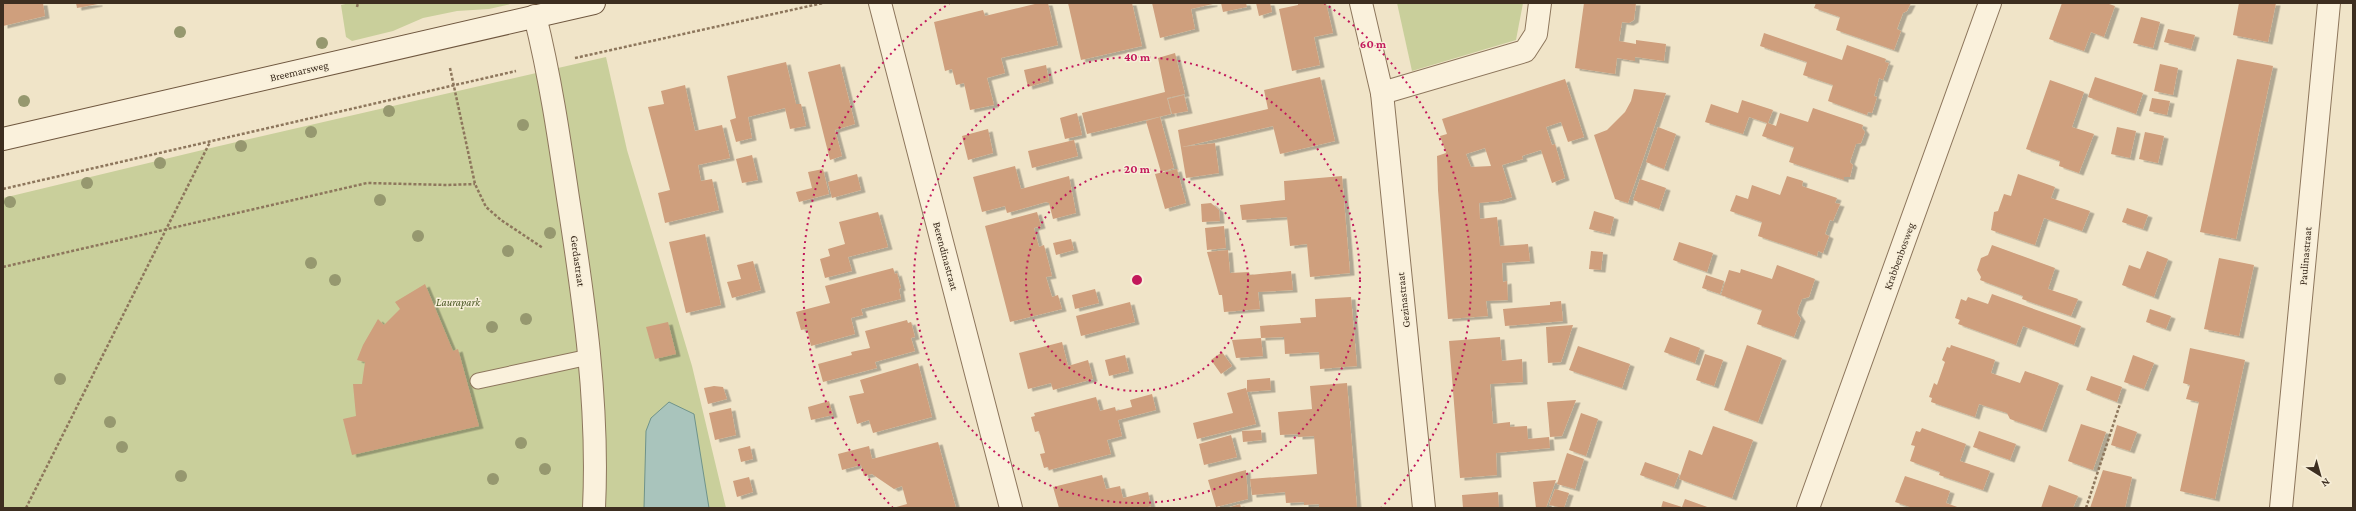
<svg xmlns="http://www.w3.org/2000/svg" width="2356" height="511" font-family="'Crimson Pro',serif">
<defs>
<filter id="shadow"><feDropShadow dx="4.5" dy="2.5" stdDeviation="0" flood-color="#0004"/></filter>
</defs>
<rect width="100%" height="100%" fill="#f0e4c8"/>
<g fill="#c9cf9b">
<path d="M350,3H515L489,9L457,11L423,18L393,31L352,41L346,37L341,5Z"/>
<path d="M1397,3H1523L1516,40L1412,71Z"/>
<path d="M606,57L627,150L692,366L726,508H3V198L215,147Z"/>
</g>
<path fill="#a9c4bc" stroke="#6f938a" d="M669,402L694,414L709,508H644L646,431L651,418Z"/>
<g fill="#cf9f7d" fill-rule="evenodd" filter="url(#shadow)">
<path d="M3,3H43L45,16L3,26Z"/>
<path d="M76,3H98V4L77,8Z"/>
<path d="M1039,3H1048L1058,45L1001,58L1005,73L987,78L994,105L970,110L964,83L956,85L952,69L945,71L934,22L983,10L985,16Z"/>
<path d="M1068,3H1132L1142,46L1081,60Z"/>
<path d="M1152,3H1213V4L1191,9L1195,29L1160,38Z"/>
<path d="M1221,3H1246L1247,7L1223,12Z"/>
<path d="M1256,3H1270L1272,12L1259,16Z"/>
<path d="M1298,3H1326L1333,33L1314,37L1320,65L1292,71L1279,9L1298,5Z"/>
<path d="M1584,3H1636L1634,20L1629,23L1622,22L1619,41L1636,44V40L1666,44L1664,61L1635,57V61L1617,58L1615,74L1575,68Z"/>
<path d="M1816,3H1911L1907,11L1903,13L1897,29L1901,31L1894,50L1836,30L1840,17L1814,8Z"/>
<path d="M2062,3H2106L2115,6L2104,37L2091,32L2084,51L2049,39Z"/>
<path d="M2239,3H2276L2268,42L2233,35Z"/>
<path d="M2141,17L2160,22L2153,48L2133,43Z"/>
<path d="M2168,29L2195,35L2191,49L2164,42Z"/>
<path d="M1764,33L1842,60L1847,45L1886,59L1885,62L1889,63L1883,80L1879,78L1877,86L1874,96L1877,97L1872,113L1868,112L1867,115L1828,101L1833,85L1803,75L1807,62L1760,46Z"/>
<path d="M1175,53L1185,94L1167,98L1171,114L1087,134L1082,113L1165,92L1158,58Z"/>
<path d="M2237,59L2273,66L2236,239L2200,232Z"/>
<path d="M786,62L796,104H801L806,126L790,129L785,108L748,117L752,138L736,142L730,120L736,118L727,76Z"/>
<path d="M840,64L855,124L835,130L842,156L830,160L808,72Z"/>
<path d="M2160,64L2178,68L2173,95L2154,91Z"/>
<path d="M1046,65L1049,81L1028,87L1024,70Z"/>
<path d="M1320,77L1335,141L1280,154L1273,126L1182,147L1215,143L1219,173L1186,178L1178,130L1268,109L1264,90Z"/>
<path d="M2095,77L2143,93L2136,114L2088,97Z"/>
<path d="M1565,79L1584,137L1568,142L1561,122L1546,127L1552,145L1555,144L1565,178L1552,183L1541,150L1522,156L1523,159L1502,165L1512,197L1499,201L1479,203L1480,219L1497,217L1500,246L1528,244L1530,261L1502,263L1503,282L1507,281L1508,300L1486,301L1488,316L1448,319L1438,190L1437,156L1446,153L1440,136L1447,134L1442,119ZM1485,148L1491,166L1471,167L1466,154Z"/>
<path d="M2050,80L2084,92L2072,127L2094,134L2079,173L2059,166L2060,161L2026,149Z"/>
<path d="M685,85L695,131L722,125L730,158L698,165L701,181L712,179L719,210L665,223L658,193L670,190L648,107L664,104L661,91Z"/>
<path d="M1634,89L1666,93L1628,203L1615,199L1594,135L1607,130L1625,112L1631,101Z"/>
<path d="M1184,95L1188,111L1172,114L1168,99Z"/>
<path d="M2152,98L2170,101L2167,115L2149,111Z"/>
<path d="M1742,100L1773,110L1768,123L1776,126L1780,113L1808,122L1813,108L1863,125L1862,128L1865,132L1861,143L1856,144L1850,162L1853,165L1850,177H1844V180L1789,162L1794,147L1762,136L1767,123L1749,117L1743,134L1705,122L1711,104L1738,113Z"/>
<path d="M1077,113L1082,135L1065,139L1060,118Z"/>
<path d="M1160,117L1174,168L1161,172L1146,121Z"/>
<path d="M1658,127L1676,134L1664,169L1646,162Z"/>
<path d="M2117,127L2136,131L2130,158L2111,154Z"/>
<path d="M988,129L993,153L968,160L962,136Z"/>
<path d="M2145,132L2164,136L2158,163L2139,159Z"/>
<path d="M1074,140L1078,156L1032,168L1028,151Z"/>
<path d="M752,155L758,180L742,183L736,159Z"/>
<path d="M1015,166L1021,189L1069,176L1076,213L1053,219L1049,203L1046,202L1007,213L1005,206L982,212L973,177Z"/>
<path d="M823,169L829,194L799,202L796,192L812,188L808,172Z"/>
<path d="M1177,169L1186,203L1165,209L1155,174Z"/>
<path d="M857,174L861,190L832,198L828,182Z"/>
<path d="M2018,174L2055,187L2051,198L2090,211L2082,231L2044,218L2035,245L1991,230L1994,212L1998,211L2004,194L2011,196Z"/>
<path d="M1342,176L1350,273L1310,277L1307,244L1290,246L1287,217L1242,220L1240,205L1285,200L1284,181Z"/>
<path d="M1787,176L1803,181L1802,186L1837,198L1835,203L1840,204L1833,221L1830,220L1825,234L1829,236L1823,253L1818,251L1817,256L1758,236L1762,222L1730,211L1736,195L1748,199L1752,185L1780,195Z"/>
<path d="M1640,179L1666,188L1659,209L1633,200Z"/>
<path d="M1201,204L1211,203L1219,210L1220,221L1202,222Z"/>
<path d="M2127,208L2148,215L2143,229L2122,222Z"/>
<path d="M1594,211L1614,217L1610,234L1589,229Z"/>
<path d="M878,212L888,247L848,257L852,271L825,278L820,259L830,256L828,249L845,244L839,222Z"/>
<path d="M1037,212L1041,226L1034,228L1039,247L1044,245L1052,276L1046,277L1052,297L1058,295L1062,309L1010,322L985,226Z"/>
<path d="M1224,226L1226,248L1207,250L1205,228Z"/>
<path d="M705,234L721,305L686,313L669,242Z"/>
<path d="M1071,239L1074,250L1056,255L1053,243Z"/>
<path d="M1679,242L1713,253L1707,272L1673,260Z"/>
<path d="M1992,245L2055,268L2048,289L2078,299L2071,316L2022,299L2023,296L1980,280L1981,277L1977,270L1981,258L1988,255Z"/>
<path d="M1228,250L1230,273L1249,272L1250,275L1291,271L1293,290L1258,292L1260,309L1224,312L1222,295H1219L1207,252Z"/>
<path d="M1591,251L1603,252L1601,270L1589,269Z"/>
<path d="M2147,251L2168,259L2154,297L2122,285L2129,265L2140,269Z"/>
<path d="M2219,258L2254,265L2239,336L2204,329Z"/>
<path d="M753,261L761,290L732,298L727,282L741,279L737,265Z"/>
<path d="M1777,265L1815,279L1809,297L1802,299L1799,306L1797,313L1801,319L1794,337L1757,324L1762,310L1721,295L1729,270L1740,273L1741,269L1772,279Z"/>
<path d="M893,268L895,274L897,273L901,288L899,289L901,299L861,309L863,315L851,318L855,334L811,346L807,329L801,330L796,312L830,303L825,286Z"/>
<path d="M1706,275L1724,281L1720,294L1702,288Z"/>
<path d="M425,284L453,351L458,349L479,426L352,455L343,419L356,416L353,384H362L365,362L357,360L363,345L378,319L384,325L400,309L395,302Z"/>
<path d="M1095,289L1099,303L1075,309L1072,295Z"/>
<path d="M1992,294L2081,326L2074,345L2023,326L2016,345L1958,324L1960,320L1955,318L1961,299L1966,301L1968,297L1988,304Z"/>
<path d="M1351,297L1357,366L1320,369L1319,352L1285,354L1284,337L1261,338L1263,356L1236,358L1232,340L1261,338L1260,326L1301,323L1300,318L1316,317L1315,299Z"/>
<path d="M1561,301L1563,321L1505,326L1503,309L1550,305V302Z"/>
<path d="M1130,302L1135,322L1081,336L1076,316Z"/>
<path d="M2150,309L2171,316L2166,329L2146,322Z"/>
<path d="M907,320L908,323L911,322L915,337L911,338L915,351L875,362L877,368L823,382L818,364L852,355L851,352L870,348L865,331Z"/>
<path d="M668,322L676,354L655,359L646,327Z"/>
<path d="M1573,325L1561,362L1548,363L1546,327Z"/>
<path d="M1500,337L1502,361L1522,359L1523,382L1490,384L1493,424L1510,422V427L1527,426L1528,439L1549,437L1550,448L1496,453L1497,475L1460,478L1449,341Z"/>
<path d="M1670,337L1700,348L1695,363L1664,352Z"/>
<path d="M1062,342L1068,366L1088,360L1093,379L1053,390L1051,383L1028,389L1019,353Z"/>
<path d="M1747,345L1782,358L1758,422L1724,410Z"/>
<path d="M1951,345L1995,360L1991,373L2020,383L2025,371L2059,383L2042,430L2010,419L2007,413L1979,404L1975,417L1931,402L1932,398L1929,397L1934,383L1937,385L1945,362L1942,360L1947,347L1950,348Z"/>
<path d="M1578,346L1630,364L1622,388L1569,370Z"/>
<path d="M2190,348L2245,360L2215,499L2180,491L2199,402L2186,399L2190,385L2183,383Z"/>
<path d="M1222,352L1232,366L1221,374L1211,360Z"/>
<path d="M1705,354L1723,360L1714,386L1696,380Z"/>
<path d="M1125,355L1129,371L1109,376L1105,360Z"/>
<path d="M2133,355L2154,363L2144,389L2124,382Z"/>
<path d="M918,363L932,417L873,433L869,420L857,424L849,396L864,393L860,380Z"/>
<path d="M2091,376L2122,387L2117,402L2086,390Z"/>
<path d="M1270,378L1271,390L1247,392L1256,424L1197,439L1193,423L1233,413L1227,393L1246,388L1247,391V380Z"/>
<path d="M1347,383L1357,508H1319V504L1304,505V502L1286,503L1285,492L1252,495L1250,479L1317,474L1314,436L1298,437V434L1280,435L1278,412L1312,409L1310,386Z"/>
<path d="M714,386L723,387L727,399L708,404L704,388Z"/>
<path d="M1152,394L1156,410L1118,420L1122,436L1107,440L1111,454L1049,470L1048,467L1044,468L1040,454L1045,453L1039,431L1035,432L1031,417L1035,416L1034,413L1096,397L1100,411L1115,407L1116,411L1132,407L1130,400Z"/>
<path d="M1576,400L1562,436L1550,437L1547,402Z"/>
<path d="M829,401L833,415L811,420L808,407Z"/>
<path d="M731,408L736,435L715,440L709,413Z"/>
<path d="M1581,413L1598,419L1586,456L1569,450Z"/>
<path d="M2081,424L2106,432L2093,470L2068,461Z"/>
<path d="M2117,425L2137,432L2130,451L2111,445Z"/>
<path d="M1713,426L1753,440L1732,498L1679,479L1689,450L1702,455Z"/>
<path d="M1922,428L1966,444L1960,461L1990,471L1983,490L1939,475L1940,472L1910,461L1915,446L1911,445L1916,431L1920,432Z"/>
<path d="M1261,430L1262,440L1243,442L1242,431Z"/>
<path d="M1979,431L2016,444L2010,460L1973,447Z"/>
<path d="M1231,435L1237,457L1204,465L1199,444Z"/>
<path d="M938,442L956,508H893L907,504L902,486L894,489L872,474L864,476L861,465L842,470L838,454L869,446L872,459Z"/>
<path d="M750,446L753,459L741,462L738,449Z"/>
<path d="M1567,453L1584,459L1575,489L1557,484Z"/>
<path d="M1645,462L1679,474L1674,487L1640,475Z"/>
<path d="M1246,470L1248,499L1216,507L1208,480Z"/>
<path d="M2103,470L2132,477L2125,508H2090Z"/>
<path d="M1102,475L1106,489L1120,486L1123,498L1148,492L1151,506L1144,508H1059L1053,487Z"/>
<path d="M1905,476L1950,491L1946,503L1960,508H1913L1895,502Z"/>
<path d="M749,477L753,492L737,497L733,481Z"/>
<path d="M1556,480L1546,508H1536L1533,482Z"/>
<path d="M2049,485L2078,496L2073,508H2041Z"/>
<path d="M1555,489L1569,493L1564,508L1549,505Z"/>
<path d="M1498,492L1499,508H1463L1462,495Z"/>
<path d="M1685,499L1710,508H1661L1663,501L1682,507Z"/>
<path d="M1240,504L1241,508H1227Z"/>
</g>
<g fill="none" stroke-linecap="round" stroke-linejoin="round">
<g stroke="#8d765c" stroke-width="17">
<path id="lane" d="M478,381L589,357"/>
</g>
<g stroke="#8d765c" stroke-width="24">
<g id="street">
<path d="M880,3L1011,508"/>
<path d="M1361,3L1382,93L1424,508"/>
<path d="M535,16C550,76 559,137 568,198C584,301 599,404 594,508"/>
<path d="M1382,93L1525,51L1536,34L1540,3"/>
<path d="M1808,508L1990,3"/>
<path d="M2281,508L2329,3"/>
</g>
</g>
<g stroke="#6f573f" stroke-width="24">
<path id="secondary" d="M3,139L594,3"/>
</g>
<g stroke="#8d765c" stroke-width="2.5" stroke-dasharray="3 2" stroke-linecap="butt">
<path d="M357,7L358,3"/>
<path d="M575,58L823,3"/>
<path d="M450,68L475,184L486,207L501,220L543,248"/>
<path d="M3,189L516,71"/>
<path d="M3,267L367,183L447,185L475,184"/>
<path d="M26,508L210,142"/>
<path d="M2086,508L2120,404"/>
</g>
<use href="#lane" stroke="#faf1dc" stroke-width="15"/>
<use href="#street" stroke="#faf1dc" stroke-width="22"/>
<use href="#secondary" stroke="#faf1dc" stroke-width="22"/>
</g>
<g fill="#96986f">
<circle cx="180" cy="32" r="6"/>
<circle cx="322" cy="43" r="6"/>
<circle cx="24" cy="101" r="6"/>
<circle cx="389" cy="111" r="6"/>
<circle cx="523" cy="125" r="6"/>
<circle cx="311" cy="132" r="6"/>
<circle cx="241" cy="146" r="6"/>
<circle cx="160" cy="163" r="6"/>
<circle cx="87" cy="183" r="6"/>
<circle cx="380" cy="200" r="6"/>
<circle cx="10" cy="202" r="6"/>
<circle cx="550" cy="233" r="6"/>
<circle cx="418" cy="236" r="6"/>
<circle cx="508" cy="251" r="6"/>
<circle cx="311" cy="263" r="6"/>
<circle cx="335" cy="280" r="6"/>
<circle cx="526" cy="319" r="6"/>
<circle cx="492" cy="327" r="6"/>
<circle cx="60" cy="379" r="6"/>
<circle cx="110" cy="422" r="6"/>
<circle cx="521" cy="443" r="6"/>
<circle cx="122" cy="447" r="6"/>
<circle cx="545" cy="469" r="6"/>
<circle cx="181" cy="476" r="6"/>
<circle cx="493" cy="479" r="6"/>
</g>
<g fill="none" stroke="#c2185b" stroke-width="2" stroke-dasharray="2 4">
<circle cx="1137" cy="280" r="111"/>
<circle cx="1137" cy="280" r="223"/>
<path d="M893 508A334 334 0 0 1 950 3M1324 3A334 334 0 0 1 1381 508"/>
</g>
<g text-anchor="middle" stroke-width="3" stroke-linejoin="round" paint-order="stroke">
<g font-size="11" fill="#3d2e20" stroke="#f7eed8">
<text transform="translate(299 71) rotate(-13)" y="4">Breemarsweg</text>
<text transform="translate(946 256) rotate(75)" y="4">Berendinastraat</text>
<text transform="translate(1899 256) rotate(-70)" y="4">Krabbenbosweg</text>
<text transform="translate(2305 256) rotate(-85)" y="4">Paulinastraat</text>
<text transform="translate(578 261) rotate(82)" y="4">Gerdastraat</text>
<text transform="translate(1403 300) rotate(-96)" y="4">Gezinastraat</text>
</g>
<g font-size="11" font-style="italic" fill="#4d5a26" stroke="#f7eed8">
<text x="458" y="306">Laurapark</text>
</g>
</g>
<circle cx="1137" cy="280" r="6" fill="#c2185b" stroke="#f7eed8" stroke-width="2"/>
<g font-size="12" text-anchor="middle" font-weight="bold" fill="#c2185b" stroke="#f7eed8" stroke-width="3" stroke-linejoin="round" paint-order="stroke">
<text x="1373" y="48">60 m</text>
<text x="1137" y="61">40 m</text>
<text x="1137" y="173">20 m</text>
</g>
<rect width="2356" height="511" fill="none" stroke="#3d2e20" stroke-width="8"/>
<g transform="translate(2320 475) rotate(143)" stroke="#f7eed8" stroke-width="3" paint-order="stroke">
<path d="M0-3L7 15L0 10L-7 15Z" fill="#3d2e20"/>
<text y="-6" font-size="11" font-weight="bold" text-anchor="middle" fill="#3d2e20">N</text>
</g>
</svg>
